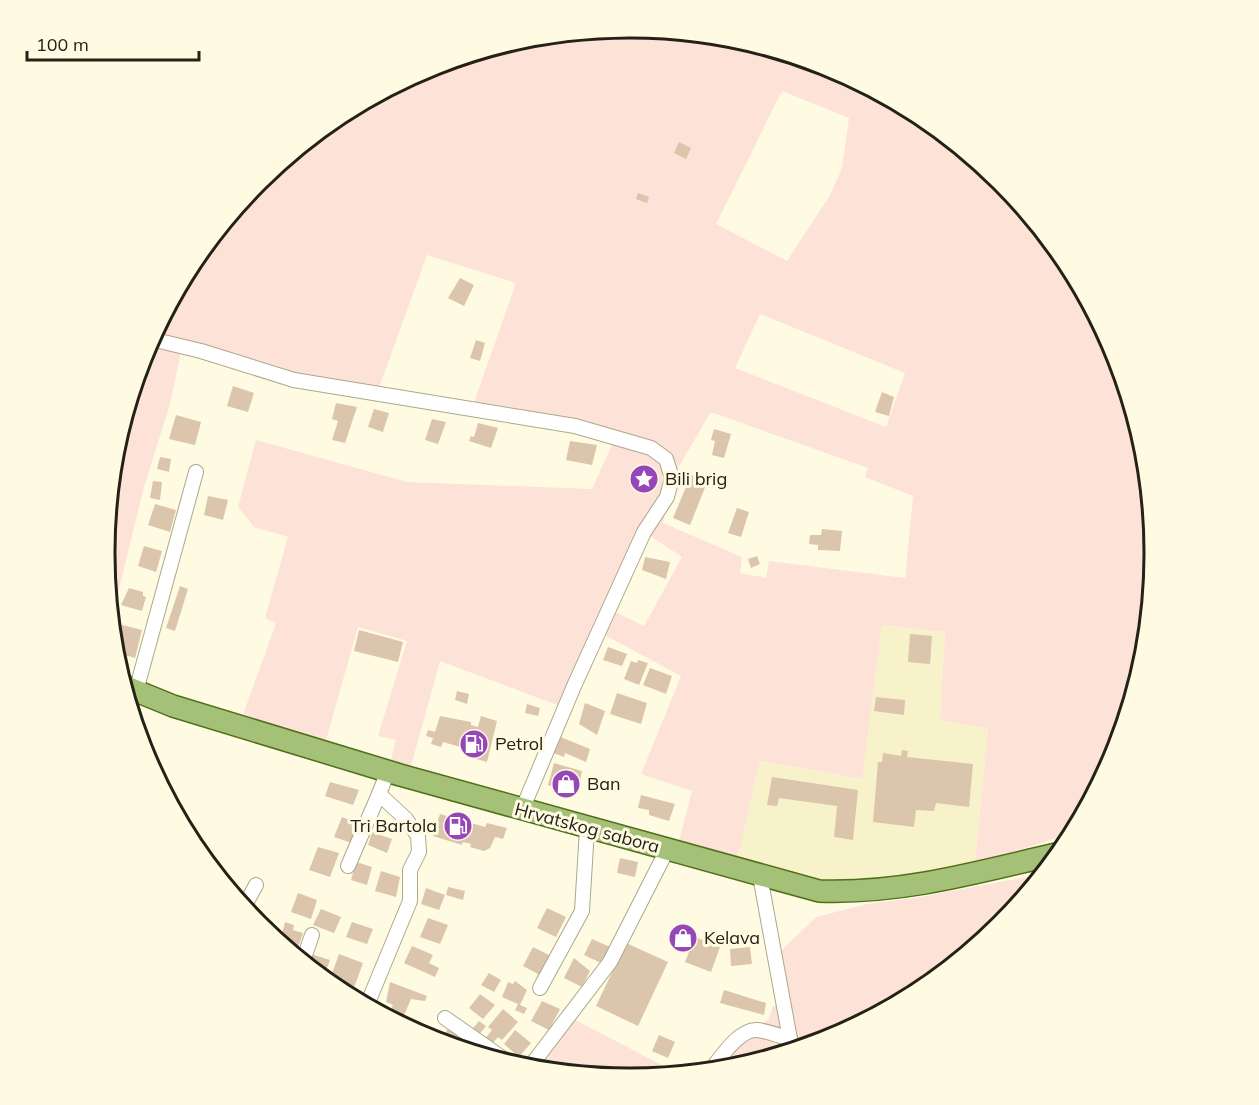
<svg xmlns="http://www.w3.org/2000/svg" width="1259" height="1105" font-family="Mulish,sans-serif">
<rect width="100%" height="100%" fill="#fffbe2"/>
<path fill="#f8f2ca" d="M882,625L945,632L940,720L988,727L975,864L871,892L735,869L760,761L861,779Z"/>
<g fill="#fde2d8" fill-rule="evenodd">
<path d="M630,27L732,37L831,67L922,116L1001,181L1067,261L1115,352L1145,450L1155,553L1145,655L1115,754L1072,833L975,864L988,728L940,720L945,632L882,625L862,779L760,761L735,869L676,852L692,791L641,774L681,676L599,632L565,708L440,661L408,777L388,771L396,740L378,736L407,641L358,627L323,751L239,726L276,623L265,618L288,537L254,527L238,507L256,440L407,482L592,489L615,438L472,408L516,283L427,255L376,396L182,347L170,404L144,487L111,621L104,552L114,450L144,351L193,260L258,181L338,115L429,67L527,37ZM782,91L849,118L842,168L830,195L787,261L716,224ZM760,314L905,373L886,427L735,368ZM711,412L868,468L865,477L913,496L905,578L769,561L766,578L740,573L742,557L663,523L672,478ZM644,532L682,557L644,626L611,610Z"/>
<path d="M1042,874L1001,924L921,990L830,1038L732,1068L712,1070L731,1046L769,1019L773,1006L784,1007L775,957L816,917L867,904L921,897Z"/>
<path d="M568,1016L677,1073L629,1078L529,1068Z"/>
</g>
<g fill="#dbc5ac">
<path d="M679,142L691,148L686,159L674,153Z"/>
<path d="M638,193L649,197L647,203L636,199Z"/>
<path d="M460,278L474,285L464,306L448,298Z"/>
<path d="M476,340L485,343L480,361L470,358Z"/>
<path d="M233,386L254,393L248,412L227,406Z"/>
<path d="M882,392L894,397L889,416L875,412Z"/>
<path d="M336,403L357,407L345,443L332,440L338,421L332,419Z"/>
<path d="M374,409L389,413L383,432L368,427Z"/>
<path d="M176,415L201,422L195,445L169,439Z"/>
<path d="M432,419L446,422L438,444L425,440Z"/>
<path d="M478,423L498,428L491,448L469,441L471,436L474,437Z"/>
<path d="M714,429L731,434L724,458L712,455L715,441L711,440Z"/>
<path d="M570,441L597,445L592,465L566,460Z"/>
<path d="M160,457L171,459L169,472L157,469Z"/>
<path d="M691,475L708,480L690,525L673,518Z"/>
<path d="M153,481L162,482L160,500L150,498Z"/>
<path d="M208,496L228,500L223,520L204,515Z"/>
<path d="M155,504L176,510L170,532L148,525Z"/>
<path d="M737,508L749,512L741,537L728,533Z"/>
<path d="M822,529L842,531L840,551L818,550V545L809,544L810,535H821Z"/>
<path d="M144,546L162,551L156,572L138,566Z"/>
<path d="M757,556L760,564L751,568L748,559Z"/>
<path d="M645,557L670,562L666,579L642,570Z"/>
<path d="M180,586L188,589L175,631L166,628Z"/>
<path d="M129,588L143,592V596L146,597L142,611L121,605Z"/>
<path d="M111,622L142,630L135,658L114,652Z"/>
<path d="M359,630L403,642L398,662L354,651Z"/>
<path d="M910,634L932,636L930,664L908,662Z"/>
<path d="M608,647L627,654L622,666L603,660Z"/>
<path d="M638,660L648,663L639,685L624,679L631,661L637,663Z"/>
<path d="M650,668L672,676L666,694L643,685Z"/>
<path d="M457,691L469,694L467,704L455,700Z"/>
<path d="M617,693L647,703L641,724L610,714Z"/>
<path d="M876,697L905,700L904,715L874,711Z"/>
<path d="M585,703L605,711L597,735L579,724Z"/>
<path d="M527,704L540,708L538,716L525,713Z"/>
<path d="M440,716L471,722V725L478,727L481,716L497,721L487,762L470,757L472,749L464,746V748L443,742L441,747L431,744L433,738L426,736L428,730L435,732Z"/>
<path d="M558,736L590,749L586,762L565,753L564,757L551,752Z"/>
<path d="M902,750L908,751L907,757L973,764L969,807L936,803L934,811L916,810L914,827L873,822L878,762H882L883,753L901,756Z"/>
<path d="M554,763L582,771L577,794L548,785Z"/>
<path d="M772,777L858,790L853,840L834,837L837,806L779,798L777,806L767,805Z"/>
<path d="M330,782L359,790L353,805L325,796Z"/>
<path d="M641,795L675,804L669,821L649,815V810L638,808Z"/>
<path d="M440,814L485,827L487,823L507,828L503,839L495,837L490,848L484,851L470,847L471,844L463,842L462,845L433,836Z"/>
<path d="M342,817L360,824L352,843L334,837Z"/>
<path d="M372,832L392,839L387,853L368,845Z"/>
<path d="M318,847L339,853L330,877L309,870Z"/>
<path d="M620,858L638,862L635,877L617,873Z"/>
<path d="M356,862L372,867L367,885L351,880Z"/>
<path d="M381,871L400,877L396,897L375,891Z"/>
<path d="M448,887L465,891L463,900L446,895Z"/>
<path d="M426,888L445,895L439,910L421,904Z"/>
<path d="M298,893L317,900L311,919L291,912Z"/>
<path d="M547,908L566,917L556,937L537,928Z"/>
<path d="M321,909L341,917L334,933L313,925Z"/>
<path d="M428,918L448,925L440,944L420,937Z"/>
<path d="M285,922L294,925L293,930L303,933L296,954L280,942Z"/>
<path d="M352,922L373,929L367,944L346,937Z"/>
<path d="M678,925L693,931L685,949L671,943Z"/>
<path d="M695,937L720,947L711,972L685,962Z"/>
<path d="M592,939L610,947L603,964L584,955Z"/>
<path d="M626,943L668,962L638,1026L596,1006Z"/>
<path d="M412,946L433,955L429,963L439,968L435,977L404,963Z"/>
<path d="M533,947L551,956L540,975L523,966Z"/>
<path d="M750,947L752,964L731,966L730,949Z"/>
<path d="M311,954L330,960L324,977L307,965Z"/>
<path d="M339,954L363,963L351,996L329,982Z"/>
<path d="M574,958L590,971L582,987L564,978Z"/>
<path d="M489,973L501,980L494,992L481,985Z"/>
<path d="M515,981L527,990L520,1005L527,1008L524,1014L515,1010L518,1004L502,997L508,982L513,984Z"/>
<path d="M390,982L427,996L425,1001L411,999L402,1020L388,1015L393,1005L386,1002Z"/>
<path d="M724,990L766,1003L764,1015L720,1003Z"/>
<path d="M480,994L495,1005L483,1019L469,1008Z"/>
<path d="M542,1001L560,1009L549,1030L531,1021Z"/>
<path d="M503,1009L518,1022L502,1040L498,1037L491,1045L484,1040L492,1030L488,1027Z"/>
<path d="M479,1021L486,1026L477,1037L470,1032Z"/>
<path d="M449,1027L465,1037L458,1047L440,1041Z"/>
<path d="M515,1030L531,1043L519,1057L504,1044Z"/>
<path d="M659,1035L675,1042L668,1058L652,1051Z"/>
</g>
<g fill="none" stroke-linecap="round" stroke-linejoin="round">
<g stroke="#aca88a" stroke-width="16">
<g id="street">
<path d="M151,339L201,351L294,380L575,426L651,448L666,459L672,478L667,497L644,532L574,686L522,810"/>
<path d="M136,691L196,472"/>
<path d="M348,866L379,794"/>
<path d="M760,876L792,1050"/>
<path d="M244,907L256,885"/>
<path d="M303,961L312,935"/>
<path d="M540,988L582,911L587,829"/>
<path d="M367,1005L410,901V870L419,852L418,836L406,819L379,794L388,771"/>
<path d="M445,1018L508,1062"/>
<path d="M529,1068L610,962L667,850"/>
<path d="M711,1070C721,1057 739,1029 757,1030C768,1031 780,1036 790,1039"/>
</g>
</g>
<g stroke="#506f1a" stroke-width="24">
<path id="primary" d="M124,686L173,706L400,775L819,891C902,894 979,872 1060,853"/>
</g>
<use href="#street" stroke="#fff" stroke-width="14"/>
<use href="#primary" stroke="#a4c177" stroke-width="21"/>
</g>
<defs>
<g id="sight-disc" transform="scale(1.5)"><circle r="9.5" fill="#9647b7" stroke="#fffbe2"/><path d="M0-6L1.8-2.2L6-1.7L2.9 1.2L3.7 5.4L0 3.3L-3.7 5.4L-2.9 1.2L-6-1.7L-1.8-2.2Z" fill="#fff"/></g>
<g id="fuel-disc" transform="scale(1.5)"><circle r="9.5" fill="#9647b7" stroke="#fffbe2"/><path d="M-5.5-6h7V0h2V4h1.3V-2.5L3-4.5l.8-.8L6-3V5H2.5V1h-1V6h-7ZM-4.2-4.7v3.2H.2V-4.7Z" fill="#fff"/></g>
<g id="shop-disc" transform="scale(1.5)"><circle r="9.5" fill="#9647b7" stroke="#fffbe2"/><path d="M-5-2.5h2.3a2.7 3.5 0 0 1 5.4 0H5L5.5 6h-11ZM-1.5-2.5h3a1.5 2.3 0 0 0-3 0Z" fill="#fff"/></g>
</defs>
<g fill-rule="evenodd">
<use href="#sight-disc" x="644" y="479"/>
<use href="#fuel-disc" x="474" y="744"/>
<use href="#shop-disc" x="566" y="784"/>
<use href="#fuel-disc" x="458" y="826"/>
<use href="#shop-disc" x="683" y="938"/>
</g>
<g text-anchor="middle" stroke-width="6" stroke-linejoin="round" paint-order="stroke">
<g font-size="18" fill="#242217" stroke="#fffbe2" text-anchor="start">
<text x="665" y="485">Bili brig</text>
<text x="495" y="750">Petrol</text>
<text x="587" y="790">Ban</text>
<text x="437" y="832" text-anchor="end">Tri Bartola</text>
<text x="704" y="944">Kelava</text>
</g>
<g font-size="18" fill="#242217" stroke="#fffbe2">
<text transform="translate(587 828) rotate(15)" y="6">Hrvatskog sabora</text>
</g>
</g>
<path d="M0 0H1259V1105H0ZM629 38H630A514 514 0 0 1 1144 552V554A514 514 0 0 1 630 1068H629A514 514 0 0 1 115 554V552A514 514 0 0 1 629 38Z" fill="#fffbe2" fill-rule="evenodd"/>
<path fill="none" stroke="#242217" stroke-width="3" d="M629 38H630A514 514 0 0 1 1144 552V554A514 514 0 0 1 630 1068H629A514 514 0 0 1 115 554V552A514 514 0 0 1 629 38Z"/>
<path d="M27 51v9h172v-9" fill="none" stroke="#242217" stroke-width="3"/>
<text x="36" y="51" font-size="18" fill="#242217" stroke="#fffbe2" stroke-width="4.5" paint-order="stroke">100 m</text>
</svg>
